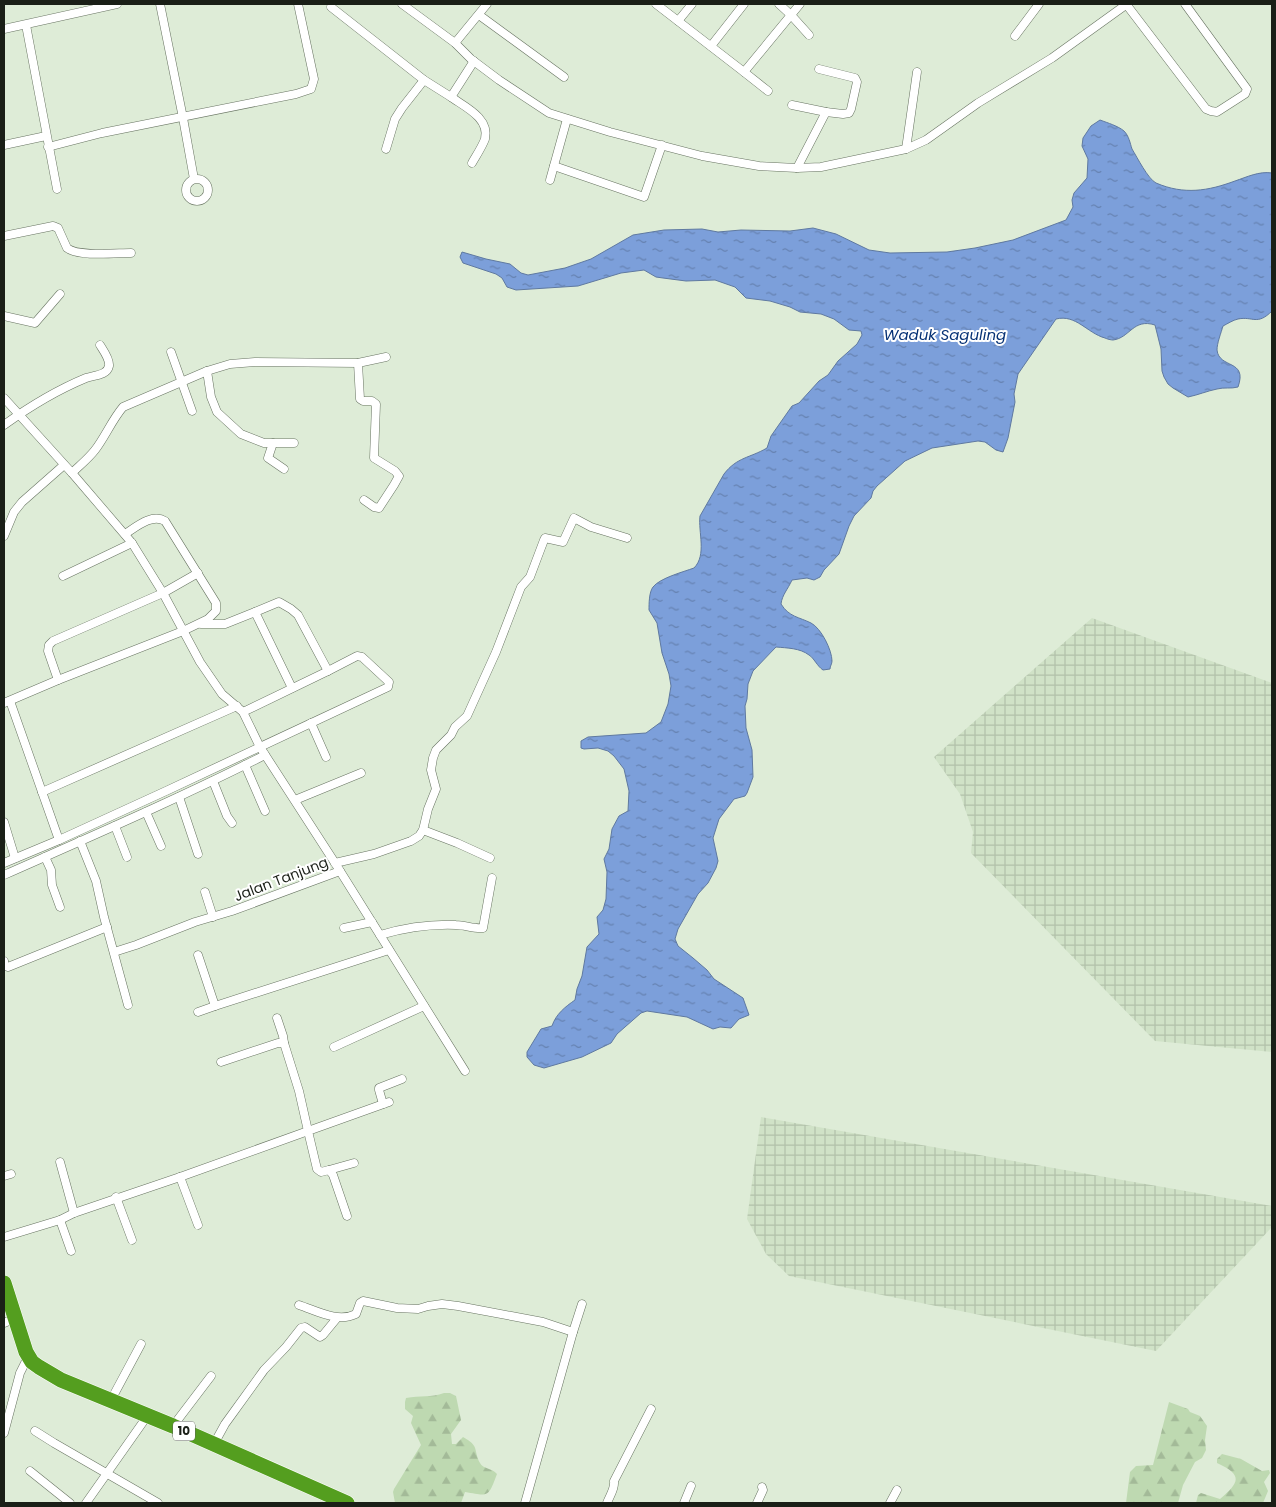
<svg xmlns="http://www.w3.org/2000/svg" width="1276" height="1507" font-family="Poppins,sans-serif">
<defs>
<pattern id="industrial-grid" width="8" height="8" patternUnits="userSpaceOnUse" patternTransform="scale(1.25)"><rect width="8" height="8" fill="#d0e2c7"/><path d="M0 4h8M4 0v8" fill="none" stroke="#b2c1aa"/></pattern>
<pattern id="forest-firs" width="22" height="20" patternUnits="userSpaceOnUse" patternTransform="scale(1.25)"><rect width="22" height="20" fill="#bed9b1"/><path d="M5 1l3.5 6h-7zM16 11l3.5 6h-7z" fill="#a3ba98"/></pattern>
<pattern id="water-ripples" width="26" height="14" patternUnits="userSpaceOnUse" patternTransform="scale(1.25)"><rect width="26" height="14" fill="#7c9fda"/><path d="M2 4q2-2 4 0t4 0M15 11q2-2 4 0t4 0" fill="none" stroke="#6581b0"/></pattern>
</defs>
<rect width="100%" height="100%" fill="#deecd7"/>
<g fill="url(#industrial-grid)">
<path d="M1092,618L1272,683V1052L1155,1041L971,853L973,832L960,794L934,757Z"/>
<path d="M761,1117L1272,1206V1227L1156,1351L789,1276L766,1254L747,1219Z"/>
</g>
<g fill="url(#forest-firs)">
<path d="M444,1393H450L456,1396L461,1420L451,1434L452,1444H456L463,1437C480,1446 473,1450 480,1463C483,1469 492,1468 497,1474C488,1498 489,1496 465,1492L461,1503H395L393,1492L394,1489L421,1445L411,1423L413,1416L405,1409V1402L406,1398C420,1395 431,1398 444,1393Z"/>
<path d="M1169,1402L1188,1409L1190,1412L1200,1416L1207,1426L1205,1440L1206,1450L1202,1458L1195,1462L1183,1485L1178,1503H1126L1130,1472L1136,1466L1153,1465Z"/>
<path d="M1222,1454L1241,1459L1262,1471L1269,1470L1270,1473L1264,1482L1268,1491L1263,1503H1196L1198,1495L1201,1493L1220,1499C1240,1482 1243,1475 1217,1463V1459Z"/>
</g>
<path fill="url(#water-ripples)" stroke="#5f79a0" d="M1100,120C1108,123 1118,126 1124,131C1129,136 1130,143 1132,149C1137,157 1148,179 1156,183C1184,195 1208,191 1235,181C1247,177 1259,171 1272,173V311C1257,326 1253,316 1238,319C1233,320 1227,324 1223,326C1221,333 1217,343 1217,350C1219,369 1248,359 1238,387C1231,389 1224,387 1217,389C1207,391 1198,395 1188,397L1173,388L1168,384L1164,377L1162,371L1161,349L1155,325C1133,318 1130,338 1113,340C1111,340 1107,339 1105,338C1087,333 1076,314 1056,319L1018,374L1014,394L1015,402L1008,438L1003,452L996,450L985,442L978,441L932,448L905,461L877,486L873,491L871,498L854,516L849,526L839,554L824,570L820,577L814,580L807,578L792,580C788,589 782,595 781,604C789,617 799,617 811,623C821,628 832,650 832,661C832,664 830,666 830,669L823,670C817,666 814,658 809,655C800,648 787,648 776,647L753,671L748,684L747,699L745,706L746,728L752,750L753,777L747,793L745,796L734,799L719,819L713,838L718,861L716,868L708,883L698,894L678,929L675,939L678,946L693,958L707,970L714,979L743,998L749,1015L739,1019L731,1028L720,1027L713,1029L687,1017L647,1011L641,1013L617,1034L611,1043L582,1057L544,1068L534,1065L527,1057V1052L541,1029L552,1026C556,1014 565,1007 575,1000L577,989L582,976L587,947L599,934L597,917L603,910L606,899L607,872L604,859L609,849L612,829L619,816L628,811L629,791L624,769L614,756L608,751L598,748L584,749L581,748V741L588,737L646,733L661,722L668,704L671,686L669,674L662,653L657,623L649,610C649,604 649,592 653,587C660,578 683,572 694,568C707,555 698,532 700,516L724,474C737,457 750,458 767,448L771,436L792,406L799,403L819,381L828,375L838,361L857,344L862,335L861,331L849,330L834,319L821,314L800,312L790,307L770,301L746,298L735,287L715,280L686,281L663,278L656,277L644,270L621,273L578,286L516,290L507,287L502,278L496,274L463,263L460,257L462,252L486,259L510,264L521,273L528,275L565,268L591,259L633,235L664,230L702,229L718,232L741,230L790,231L813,228L836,234L869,250L890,253L947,252L975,248L1013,240L1066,220L1073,207L1072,200L1074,193L1087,178L1088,159L1082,146L1083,138L1091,126Z"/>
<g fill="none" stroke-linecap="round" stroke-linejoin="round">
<g stroke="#687462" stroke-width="9">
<g id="street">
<path d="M160,4L183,118L194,179"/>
<path d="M402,4L455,43L471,59L499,80L549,113L610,132L702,156L759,166L797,168L821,167L906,149L926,140L978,103L1052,58L1127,4"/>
<path d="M656,4L744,72L800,4"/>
<path d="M779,4L791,15L809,35"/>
<path d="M1126,4L1206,109L1211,111L1217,112L1245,94L1247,89L1185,4"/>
<path d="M331,7L424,80L451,97L474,61"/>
<path d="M479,15L564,77"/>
<path d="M678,21L692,4"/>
<path d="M26,25L57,189"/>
<path d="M4,29L117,4"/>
<path d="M1015,36L1039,4"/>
<path d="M455,43L487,4"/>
<path d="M711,46L744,4"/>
<path d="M819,69L855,78L857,82L851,109L849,113L843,114L826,112"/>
<path d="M744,72L768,91"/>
<path d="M451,97C465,107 490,118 485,139C482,147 476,156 472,163"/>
<path d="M792,105L826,112L797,168"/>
<path d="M4,145L46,136"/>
<path d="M48,147L102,133L296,94L311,89L314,79L298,4"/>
<path d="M386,149L395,119L402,108L424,80"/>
<path d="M906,149L917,72"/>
<path d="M554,166L644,197L662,145"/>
<circle cx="197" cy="190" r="11"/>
<path d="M550,180L567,119"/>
<path d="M4,236L53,226L58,228L67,248C78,257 116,253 131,253"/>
<path d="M4,316L35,323L60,294"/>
<path d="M171,352L192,411"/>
<path d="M358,363L360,399L363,401H372L376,404L374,458L395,471L399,476L394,485L379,508L374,507L364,500"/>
<path d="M207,371L211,397L217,412L241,434L264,443H294"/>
<path d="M4,398L72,473L132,543L163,593L200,662L222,694L243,712L260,747L335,863L465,1071"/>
<path d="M4,425C29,407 57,390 86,378C93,375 107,376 109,366C110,359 103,350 100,345"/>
<path d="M273,443L268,458L284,469"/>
<path d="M72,473C79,466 88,459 95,450C105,437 112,420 123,407L207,371L230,364L255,362L358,363L386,357"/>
<path d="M4,536L14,512L22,502L64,465"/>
<path d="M63,576L132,543"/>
<path d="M201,624H225L255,612"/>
<path d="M58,680L48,651L49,645L53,641L163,593L198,573"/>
<path d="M292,688L255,612L279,602L291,609L298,615L328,671"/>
<path d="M10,701L59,840"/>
<path d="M4,703L58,680L183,631L208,619L216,611V603L165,521C152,513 136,527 125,534"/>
<path d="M311,723L326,757"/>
<path d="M245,765L265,811"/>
<path d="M213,781L227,816L232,823"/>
<path d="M42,792L237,706"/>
<path d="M179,797L198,854"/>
<path d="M295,800L361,773"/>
<path d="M146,812L161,846"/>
<path d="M4,822L15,858"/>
<path d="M115,826L127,857"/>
<path d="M423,830L457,843L490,858"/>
<path d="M80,841L96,881L104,917L128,1005"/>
<path d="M45,857L51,870L52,885L60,907"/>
<path d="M4,863L59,840L166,791L386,688L388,687L389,682L362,657L357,656L328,671L243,712"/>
<path d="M335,863L374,854L411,841L419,836L423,830L428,809L436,789L431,770L433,758L436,750L451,735L455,727L467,716L496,652L521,587L530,577L544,540L545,538L563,542L574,518L591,527L627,538"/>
<path d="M4,875C92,836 180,798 265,755"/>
<path d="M205,892L213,917"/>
<path d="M344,928L372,922"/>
<path d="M380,935C404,928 431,924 456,925C465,925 474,929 483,928L492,878"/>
<path d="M114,952L136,945L195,922L232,911L340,871"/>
<path d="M198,955L215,1006L389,950"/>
<path d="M4,961L5,966L8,967L107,927"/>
<path d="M198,1012L215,1006"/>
<path d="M277,1018L283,1036L284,1043"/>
<path d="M334,1047L424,1006"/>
<path d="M383,1104L379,1090V1088L402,1079"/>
<path d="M60,1162L74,1213"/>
<path d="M329,1170L354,1163"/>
<path d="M4,1176L11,1174"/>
<path d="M180,1177L198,1225"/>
<path d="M116,1197L132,1240"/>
<path d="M347,1216L333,1175L329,1170L321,1172L317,1169L308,1131L389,1102"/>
<path d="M60,1220L71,1251"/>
<path d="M4,1237L60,1220L74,1213L180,1177L308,1131L299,1091L284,1043H278L221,1062"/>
<path d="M299,1305C317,1311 338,1323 356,1314L360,1303L363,1301L397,1308L418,1309L428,1306L442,1304L458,1306L543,1322L573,1332"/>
<path d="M4,1323L16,1318"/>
<path d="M111,1400L141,1344"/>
<path d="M173,1426L211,1376"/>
<path d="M35,1431L54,1443L158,1503"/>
<path d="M4,1433L20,1373L28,1357"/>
<path d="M214,1444L225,1424L264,1370L286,1347L301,1328L305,1327L320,1337L323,1335L337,1318"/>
<path d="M30,1471L70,1503"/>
<path d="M86,1503L148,1415"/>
<path d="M525,1503L573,1332L582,1304"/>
<path d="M607,1503C610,1495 615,1489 614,1481L651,1409"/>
<path d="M684,1503L691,1486"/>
<path d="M757,1503L763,1490L762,1487"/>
<path d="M890,1503L897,1490"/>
</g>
</g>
<g stroke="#fff" stroke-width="16">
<path id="highway" d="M4,1283L26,1352L32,1362L39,1367L61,1380L173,1426L347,1503"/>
</g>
<use href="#street" stroke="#fff" stroke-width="8"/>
<use href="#highway" stroke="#549e1f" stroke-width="15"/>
</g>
<g text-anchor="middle" stroke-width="4" stroke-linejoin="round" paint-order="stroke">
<rect fill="#fff" stroke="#5f625d" stroke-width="1" x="173" y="1421.5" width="22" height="19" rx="4"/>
<g font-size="12" font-weight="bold" fill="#1a1f17">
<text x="184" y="1435">10</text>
</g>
<g font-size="14" fill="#1a1f17" stroke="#fff">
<text transform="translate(281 879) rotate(-21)" y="5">Jalan Tanjung</text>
</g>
<g font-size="15" font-style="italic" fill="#063175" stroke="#fff">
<text x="945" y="340">Waduk Saguling</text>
</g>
</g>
<rect width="1276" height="1507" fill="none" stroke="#1a1f17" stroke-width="10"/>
</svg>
